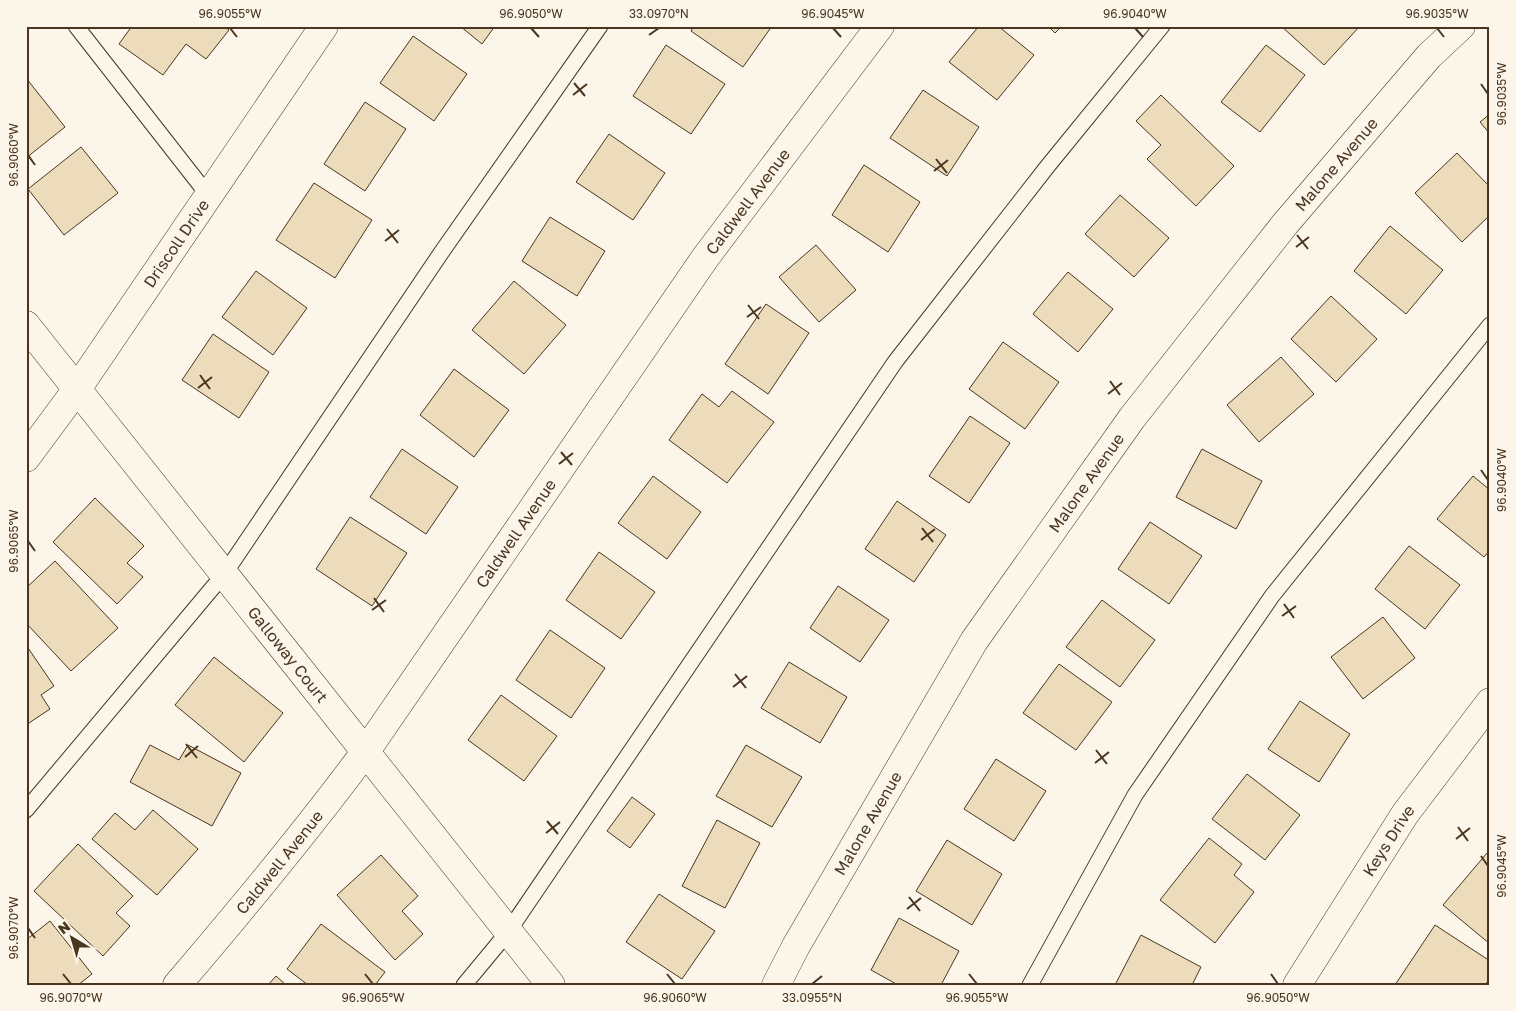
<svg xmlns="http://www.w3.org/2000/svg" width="1516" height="1011" font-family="'Golos Text',sans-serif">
<rect width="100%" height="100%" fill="#fbf6e9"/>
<g fill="#ecdcbc" stroke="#4a3520">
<path d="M132,26H224L229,30L206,59L186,44L163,75L119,44Z"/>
<path d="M460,26H495L482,44Z"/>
<path d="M694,26H772L743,67L691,31Z"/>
<path d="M979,26H998L1034,55L997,100L949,62Z"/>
<path d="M1048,26H1062L1055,33Z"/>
<path d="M1281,26H1360L1324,65Z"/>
<path d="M413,36L467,74L434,121L380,83Z"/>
<path d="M666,45L725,84L691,134L633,96Z"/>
<path d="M1266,45L1305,75L1260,132L1221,102Z"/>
<path d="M26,78L65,127L26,158Z"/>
<path d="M923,90L979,127L947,176L890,138Z"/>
<path d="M1161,95L1234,166L1196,206L1147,159L1161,145L1136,121Z"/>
<path d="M365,102L406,129L365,191L324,164Z"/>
<path d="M1490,114V134L1480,122Z"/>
<path d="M609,134L665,173L633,220L576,182Z"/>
<path d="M81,147L118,193L64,235L28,189Z"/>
<path d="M1457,153L1490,187V215L1462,242L1415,193Z"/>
<path d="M864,165L920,202L888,252L832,215Z"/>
<path d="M314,183L372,220L335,278L276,240Z"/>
<path d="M1120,195L1169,238L1134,277L1085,234Z"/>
<path d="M550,217L605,251L577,296L522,261Z"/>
<path d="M1390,226L1443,270L1406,314L1354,271Z"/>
<path d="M816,245L856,290L819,322L779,277Z"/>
<path d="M256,271L307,308L273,355L222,317Z"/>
<path d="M1068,272L1113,309L1078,352L1033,314Z"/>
<path d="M514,281L566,325L524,374L472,330Z"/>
<path d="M1331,296L1377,339L1336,382L1291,339Z"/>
<path d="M766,304L809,333L768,394L725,364Z"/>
<path d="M213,334L269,372L239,418L182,380Z"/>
<path d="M1003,342L1059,382L1025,429L969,389Z"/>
<path d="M1281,357L1314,394L1259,442L1227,405Z"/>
<path d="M454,369L509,410L474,457L420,415Z"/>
<path d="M732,391L774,422L727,483L669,440L702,394L719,407Z"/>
<path d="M970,416L1010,443L969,503L929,476Z"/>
<path d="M402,449L458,487L426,534L370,497Z"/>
<path d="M1202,449L1262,481L1236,529L1176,497Z"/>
<path d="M653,476L701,512L667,559L618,523Z"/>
<path d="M1473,476L1490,490V550L1484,557L1437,519Z"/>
<path d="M95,498L144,546L127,563L143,577L117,604L53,542Z"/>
<path d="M897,501L946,535L914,582L865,549Z"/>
<path d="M350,517L407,553L372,606L316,569Z"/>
<path d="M1150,522L1202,556L1169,604L1118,569Z"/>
<path d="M1409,546L1460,585L1425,629L1375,589Z"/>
<path d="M599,552L655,592L621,639L566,600Z"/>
<path d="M55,561L118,628L71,671L26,623V588Z"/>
<path d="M838,586L889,620L860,662L810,628Z"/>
<path d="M1102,600L1155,640L1120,687L1066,647Z"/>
<path d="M1383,617L1415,658L1363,699L1331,657Z"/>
<path d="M550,630L605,668L571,718L516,680Z"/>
<path d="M26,645L54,686L41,695L50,709L26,725Z"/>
<path d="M214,657L283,713L244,762L175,705Z"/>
<path d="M789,662L847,697L820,743L761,708Z"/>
<path d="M1059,664L1112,702L1076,750L1023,713Z"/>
<path d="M501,695L557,736L524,781L468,740Z"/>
<path d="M1300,701L1350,734L1319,782L1268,749Z"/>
<path d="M150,745L179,760L188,745L241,773L212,826L130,782Z"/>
<path d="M746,745L802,777L772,827L716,796Z"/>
<path d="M996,759L1046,791L1014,841L964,809Z"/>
<path d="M1247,774L1300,815L1265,860L1212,819Z"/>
<path d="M632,797L655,814L630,848L607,831Z"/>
<path d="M153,810L198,849L157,895L92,839L115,813L135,830Z"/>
<path d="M717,820L760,843L725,908L682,886Z"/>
<path d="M1209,838L1242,864L1234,875L1254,892L1215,943L1160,900Z"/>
<path d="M947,840L1002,874L972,925L916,891Z"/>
<path d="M78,844L133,896L116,913L130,926L103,956L34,891Z"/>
<path d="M1487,853L1490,856V944L1443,905Z"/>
<path d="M381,855L418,896L402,911L423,934L395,960L337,895Z"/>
<path d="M659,894L715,931L682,979L626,942Z"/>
<path d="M899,918L959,951L941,985H898L871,970Z"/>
<path d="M50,921L92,974L78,985H26V940Z"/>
<path d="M321,924L385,972L375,985H308L287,969Z"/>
<path d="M1435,925L1490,961V978L1485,985H1395Z"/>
<path d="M1141,935L1201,967L1192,985H1115Z"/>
<path d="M276,976L286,985H268Z"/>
</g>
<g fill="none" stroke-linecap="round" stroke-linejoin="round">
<g stroke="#4a3520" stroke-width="17">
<g id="lane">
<path d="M76,26L208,195"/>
<path d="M26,810L225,573L441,253L600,26"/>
<path d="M464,985L508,932L895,362L1047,167L1162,26"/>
<path d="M1030,985L1135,795L1272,596L1490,325"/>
</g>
</g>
<g stroke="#4a3520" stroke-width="29">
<g id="street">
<path id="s1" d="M26,325L551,985"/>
<path id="s2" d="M26,458L77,389L324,26"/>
<path id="s3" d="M177,985C242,909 306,832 366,751L705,258L880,26"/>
<path id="s4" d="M776,985L796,946L974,641L1132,418L1285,224L1429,56L1461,26"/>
<path id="s5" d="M1297,985L1405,814L1490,702"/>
</g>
</g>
<use href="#lane" stroke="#fbf6e9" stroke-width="15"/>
<use href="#street" stroke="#fbf6e9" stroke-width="28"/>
</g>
<path fill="none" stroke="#4a3520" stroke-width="2" d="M230,28L237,37M531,28L539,37M833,28L841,37M1135,28L1143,37M1437,28L1444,37M649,35L659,28M574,83L585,96M1481,84L1488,94M573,95L587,84M28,155L35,165M936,159L947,173M934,171L948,160M387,229L398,243M1297,235L1308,249M385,241L399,230M1296,247L1309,237M748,305L759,319M747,317L761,307M200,375L210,389M1110,381L1120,395M198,388L212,377M1108,394L1122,383M561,452L572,465M559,464L573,453M1481,470L1488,480M922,528L933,542M921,540L935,529M28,541L35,551M374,598L384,612M1284,604L1294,618M372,610L386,600M1282,616L1296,606M735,674L746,688M733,687L747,676M186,744L197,758M1096,750L1107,764M185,757L198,746M1095,763L1109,752M547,821L558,834M1458,827L1468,841M546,833L560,822M1456,839L1470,828M1481,856L1488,866M909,897L920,911M907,909L921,898M28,928L35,938M63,974L71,984M365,974L373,984M667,974L675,984M969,974L977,984M1271,974L1278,984M812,984L822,976"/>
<g text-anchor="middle" stroke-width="4" stroke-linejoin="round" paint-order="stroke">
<g font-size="16" fill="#4a3520" stroke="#fbf6e9">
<text dy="6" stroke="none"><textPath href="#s4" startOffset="996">Malone Avenue</textPath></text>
<text dy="6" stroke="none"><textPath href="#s3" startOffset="970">Caldwell Avenue</textPath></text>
<text dy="6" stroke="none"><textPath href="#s2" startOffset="262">Driscoll Drive</textPath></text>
<text dy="6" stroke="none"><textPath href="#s4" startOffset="591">Malone Avenue</textPath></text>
<text dy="6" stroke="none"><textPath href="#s3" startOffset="565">Caldwell Avenue</textPath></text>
<text dy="6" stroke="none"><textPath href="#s1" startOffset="421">Galloway Court</textPath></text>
<text dy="6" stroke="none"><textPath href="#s4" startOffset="186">Malone Avenue</textPath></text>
<text dy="6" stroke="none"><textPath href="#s5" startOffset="171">Keys Drive</textPath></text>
<text dy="6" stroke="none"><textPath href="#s3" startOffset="160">Caldwell Avenue</textPath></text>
</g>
</g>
<rect width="1516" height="1011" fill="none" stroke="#fbf6e9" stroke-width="55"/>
<g transform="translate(72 938) rotate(322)" stroke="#fbf6e9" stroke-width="4" paint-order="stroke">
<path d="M0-4L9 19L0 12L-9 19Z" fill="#4a3520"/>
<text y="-8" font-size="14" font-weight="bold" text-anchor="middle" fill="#4a3520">N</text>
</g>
<rect x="28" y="28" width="1460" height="956" fill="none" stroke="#4a3520" stroke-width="2"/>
<g font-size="12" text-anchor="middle" fill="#4a3520">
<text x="230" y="18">96.9055°W</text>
<text x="531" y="18">96.9050°W</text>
<text x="659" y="18">33.0970°N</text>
<text x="833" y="18">96.9045°W</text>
<text x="1135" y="18">96.9040°W</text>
<text x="1437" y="18">96.9035°W</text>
<text transform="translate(1502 94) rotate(-90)" y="4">96.9035°W</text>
<text transform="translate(14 155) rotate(-90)" y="4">96.9060°W</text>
<text transform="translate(1502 480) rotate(-90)" y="4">96.9040°W</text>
<text transform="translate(14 541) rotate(-90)" y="4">96.9065°W</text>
<text transform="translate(1502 866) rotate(-90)" y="4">96.9045°W</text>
<text transform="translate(14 928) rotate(-90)" y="4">96.9070°W</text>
<text x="71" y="1002">96.9070°W</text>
<text x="373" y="1002">96.9065°W</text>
<text x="675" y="1002">96.9060°W</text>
<text x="812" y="1002">33.0955°N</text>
<text x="977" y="1002">96.9055°W</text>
<text x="1278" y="1002">96.9050°W</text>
</g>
</svg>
